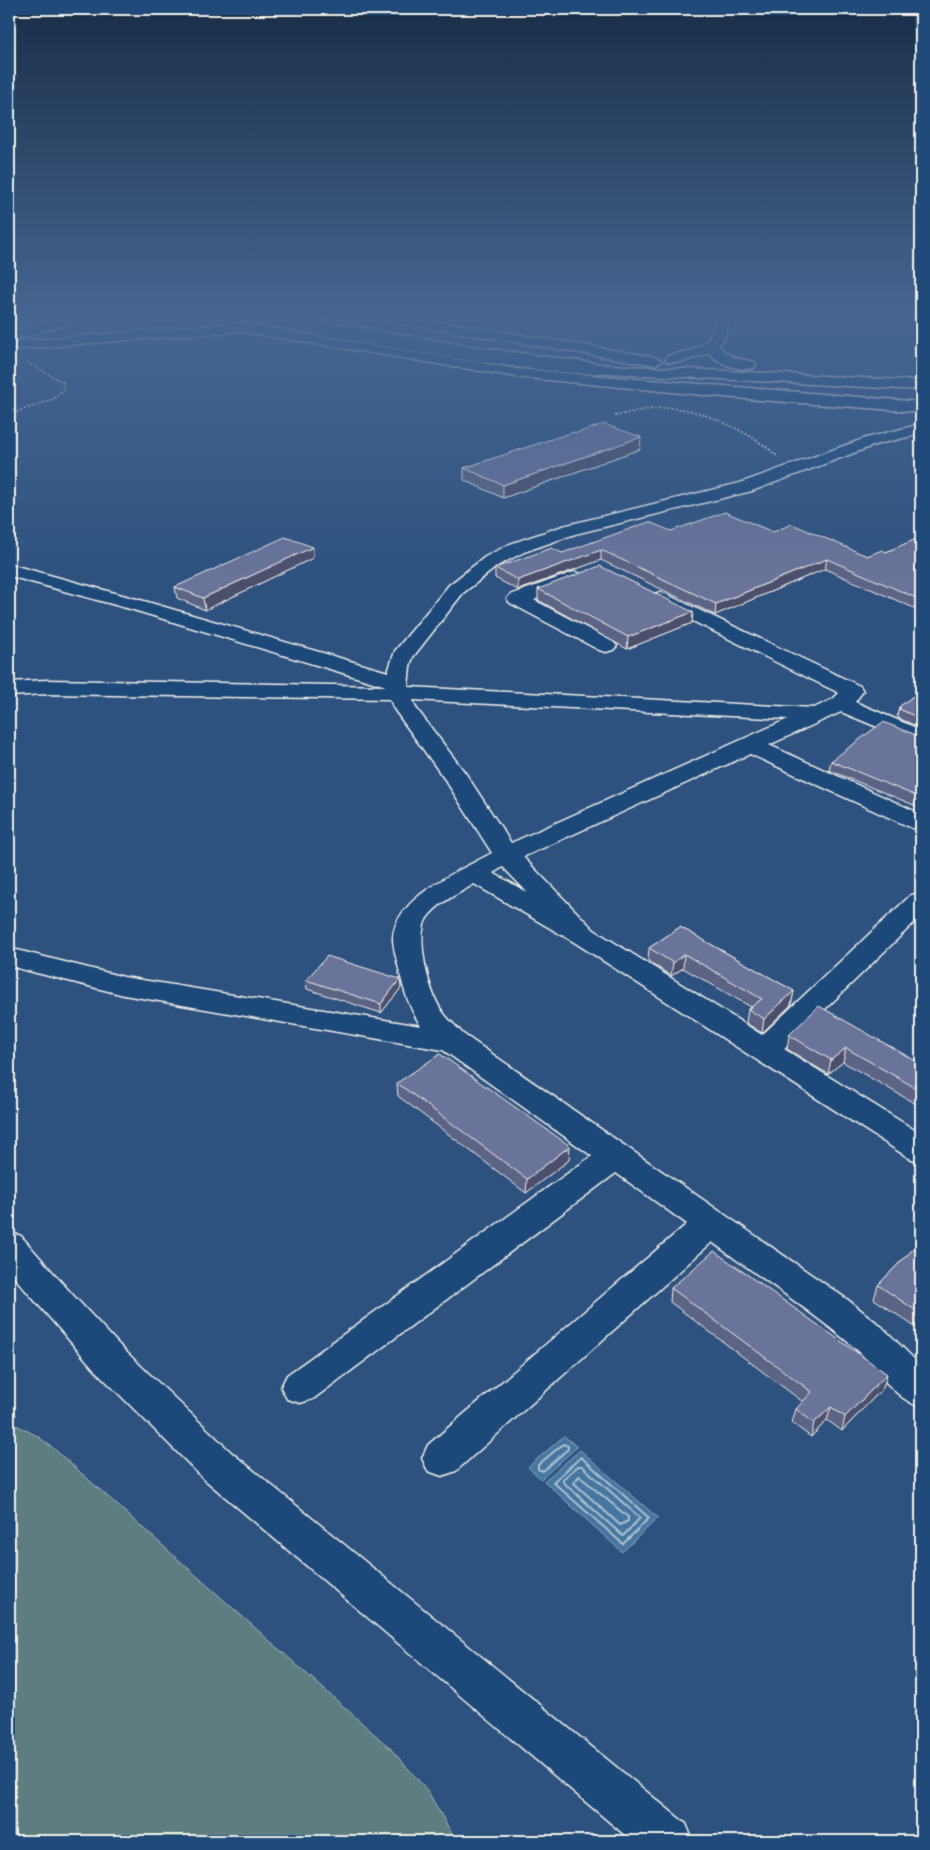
<svg xmlns="http://www.w3.org/2000/svg" width="930" height="1850" font-family="Kalam,sans-serif">
<rect width="100%" height="100%" fill="#2e5280"/>
<filter id="ink" filterUnits="userSpaceOnUse"><feTurbulence type="fractalNoise" baseFrequency=".02" numOctaves="2"/><feDisplacementMap in="SourceGraphic" scale="10" xChannelSelector="R" yChannelSelector="G"/><feConvolveMatrix kernelMatrix="1 2 1 2 8 2 1 2 1" color-interpolation-filters="sRGB"/></filter>
<g filter="url(#ink)">
<path fill="#5d7d81" stroke="#a8b7b4" d="M9,1421L37,1436L53,1448L390,1748L427,1790L456,1841H9Z"/>
<g fill="#4576a2" stroke="#8ba7be">
<path d="M564,1436L577,1447L541,1479L528,1467Z"/>
<path d="M580,1450L658,1518L622,1552L544,1481Z"/>
</g>
<g fill="none" stroke-linecap="round" stroke-linejoin="round">
<g stroke="#aec0cc" stroke-width="2">
<path d="M563,1444L568,1446V1449L543,1471L538,1469V1465Z"/>
<path d="M581,1457L649,1518L623,1544L553,1482Z"/>
<path d="M578,1466H582L640,1518L623,1536L563,1482V1479Z"/>
<path d="M579,1476L628,1517V1521L620,1525L574,1483Z"/>
</g>
<g stroke="#f4f1e8" stroke-width="3">
<g id="street">
<path d="M57,318H79L77,321L21,338L14,334L16,331Z"/>
<path d="M716,318H730L725,337L719,345C727,358 741,359 754,362L756,365L754,368C740,372 719,364 709,353L682,362H667L665,359L667,356C693,349 711,350 716,318Z"/>
<path d="M238,323L517,369L921,402V412L734,398L517,377L238,331L9,350V342Z"/>
<path d="M921,424V434L878,444L752,491L575,534L524,552L499,565L463,593L413,657L410,666L408,687L814,708L833,699L839,693L654,602L651,598L654,594L661,592L860,686L863,691L855,702L921,730V745L841,712L769,745L921,814V830L912,828L750,754L523,857L594,930L762,1035L911,895L921,893V916L784,1049L921,1134V1162L909,1158L574,942L474,884C458,894 439,902 427,918C415,936 429,994 442,1011C447,1019 456,1026 463,1034L848,1300L882,1327L921,1366V1407C893,1399 876,1366 854,1347C809,1309 760,1277 712,1242L456,1471L442,1476L428,1471L422,1458L428,1445L687,1224L616,1173L313,1399L300,1403L287,1399L281,1387L287,1375L592,1156L443,1050L124,995L9,966V948L124,977L421,1026C408,1006 403,987 398,965C396,957 393,947 393,938C395,897 461,870 492,853L446,781L394,709L390,699L47,694L9,696V682L47,680L386,686L130,609L9,576V564L144,601L388,672L395,651L449,585L485,557L510,544L563,526L740,483L866,438ZM413,700L788,719L511,843L466,774L416,708ZM503,867L527,892L493,873Z"/>
<path d="M574,572L581,574L584,578L581,582L534,600L613,642L617,646L613,650L606,652L599,650L510,603L507,599L510,595Z"/>
<path d="M9,1232L21,1236L71,1293L122,1348L232,1453L686,1824L693,1841H632L204,1479L96,1371L9,1271Z"/>
</g>
</g>
<g stroke="#f4f1e8" stroke-width="3">
<g id="secondary">
<path d="M241,318H273C366,334 459,351 552,363C564,365 610,361 615,369C601,390 290,329 248,322Z"/>
<path d="M386,318H419L655,357L662,361L655,365L393,322Z"/>
</g>
</g>
<g stroke="#f4f1e8" stroke-width="3">
<path id="primary" d="M275,318H307L462,345L608,365L921,381V390L608,373L462,353L282,322Z"/>
</g>
<g stroke="#f4f1e8" stroke-width="2" stroke-dasharray="2 2" stroke-linecap="butt">
<path d="M740,321L751,318"/>
<path d="M9,415L53,399L64,389L63,382L26,362"/>
<path d="M615,416C632,412 650,408 668,408C702,408 754,434 778,457"/>
</g>
<use href="#street" fill="#1f4a7a" fill-rule="evenodd"/>
<use href="#secondary" fill="#1f4a7a" fill-rule="evenodd"/>
<use href="#primary" fill="#1f4a7a" fill-rule="evenodd"/>
</g>
<g fill="#5c6384" stroke="#f4f1e8">
<path d="M577,433L640,449L503,498L464,480V468Z"/>
<path d="M671,531L773,532L867,556L886,552L921,537V611L825,569L715,615L601,560L518,590L495,578V568L562,553Z"/>
<path d="M313,558L205,610L177,598L175,587Z"/>
<path d="M538,589L693,612L692,623L627,649L538,600Z"/>
<path d="M921,690V728L898,718L897,716L899,707Z"/>
<path d="M921,737V808L829,770L831,761Z"/>
<path d="M680,927L794,991L791,1005L762,1033L746,1023L748,1009L751,1007L683,968L671,976L648,961L649,948Z"/>
<path d="M400,979L401,988L381,1013L307,989L306,980Z"/>
<path d="M789,1035L921,1064V1107L843,1062L828,1074L787,1049Z"/>
<path d="M397,1083L569,1160L526,1193L398,1096Z"/>
<path d="M921,1113V1132L916,1129L920,1115Z"/>
<path d="M921,1241V1331L874,1299L878,1285Z"/>
<path d="M671,1288L883,1388L842,1431L827,1420L811,1437L792,1423L796,1409L803,1402L670,1302Z"/>
</g>
<g fill="#4b506c" stroke="#f4f1e8">
<path d="M641,437L640,449L503,498V485Z"/>
<path d="M313,547V558L205,610L203,598Z"/>
<path d="M601,550V560L518,590V580Z"/>
<path d="M827,559L825,569L715,615L716,604Z"/>
<path d="M693,612L692,623L627,649L628,637Z"/>
<path d="M684,954L683,968L671,976L673,963Z"/>
<path d="M400,979L401,988L381,1013V1004Z"/>
<path d="M794,991L791,1005L762,1033L764,1019Z"/>
<path d="M846,1048L843,1062L828,1074L831,1060Z"/>
<path d="M570,1146L569,1160L526,1193L527,1179Z"/>
<path d="M887,1374L883,1388L842,1431L845,1417Z"/>
<path d="M831,1407L827,1420L811,1437L814,1423Z"/>
</g>
<g fill="#6b739a" stroke="#f4f1e8">
<path d="M604,424L641,437L503,485L464,468L573,432L577,433Z"/>
<path d="M725,512L773,532L792,524L867,556L882,550L886,552L921,537V600L827,559L716,604L601,550L518,580L495,568L552,548L562,553L649,522L671,531Z"/>
<path d="M285,537L313,547L203,598L175,587Z"/>
<path d="M600,566L693,612L628,637L538,589Z"/>
<path d="M921,690V719L899,709L901,708L899,707Z"/>
<path d="M883,722L921,737V798L831,761Z"/>
<path d="M680,927L794,991L764,1019L748,1009L762,999L684,954L673,963L649,948Z"/>
<path d="M327,956L400,979L381,1004L306,980Z"/>
<path d="M819,1006L921,1064V1091L846,1048L831,1060L789,1035Z"/>
<path d="M440,1054L570,1146L527,1179L397,1083Z"/>
<path d="M921,1241V1314L878,1285Z"/>
<path d="M714,1251L887,1374L845,1417L831,1407L814,1423L796,1409L812,1392L671,1288Z"/>
</g>
</g>
<linearGradient id="sky" x2="0" y2="1"><stop stop-color="#192d46"/><stop offset="0.55" stop-color="#466691"/><stop offset="1" stop-color="#466691" stop-opacity="0"/></linearGradient>
<rect width="930" height="577" fill="url(#sky)"/>
<rect width="930" height="1850" fill="none" stroke="#1f4a7a" stroke-width="30"/>
<rect x="15" y="15" width="900" height="1820" fill="none" stroke="#f4f1e8" stroke-width="2" filter="url(#ink)"/>
</svg>
